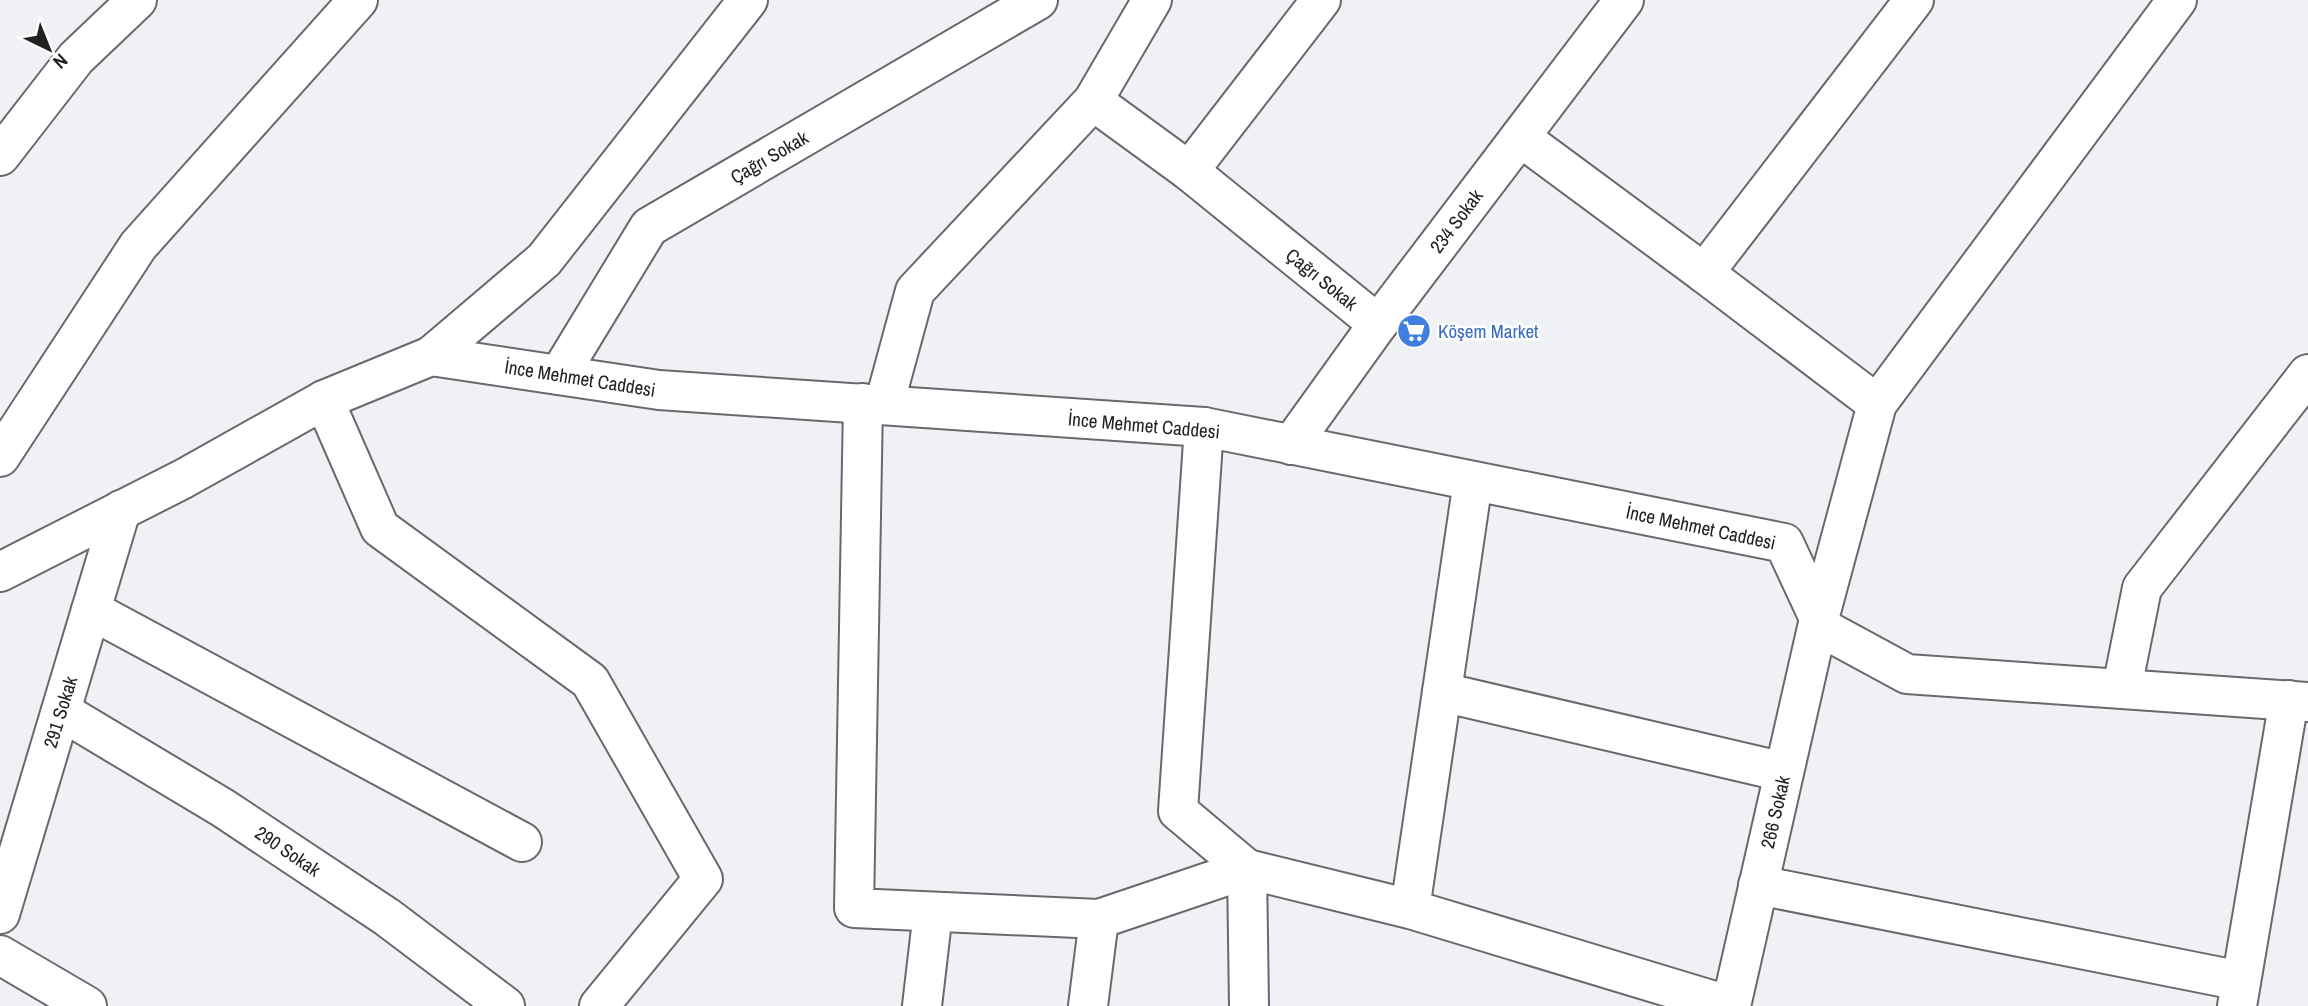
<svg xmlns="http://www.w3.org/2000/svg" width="2308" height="1006" font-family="'Archivo Narrow',sans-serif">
<rect width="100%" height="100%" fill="#f0f1f4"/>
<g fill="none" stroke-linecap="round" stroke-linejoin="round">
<g stroke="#68696c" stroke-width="42">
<g id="minor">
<path d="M1152,0L1093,101L1189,171L1378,324"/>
<path d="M1520,137L1704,273"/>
<path d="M0,156L76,58L137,0"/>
<path d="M1189,171L1321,0"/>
<path d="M431,356L544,260L748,0"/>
<path d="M559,375L649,227L1038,0"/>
<path d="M324,400L380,528L590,681L703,879L599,1006"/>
<path d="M863,403L854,908L1099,919L1247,869L1410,909L1731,1006"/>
<path d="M1877,404L1704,273L1914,0"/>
<path d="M884,405L915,291L1093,101"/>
<path d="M1204,427L1178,811L1247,869L1249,1006"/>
<path d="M1291,445L1378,324L1624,0"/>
<path d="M0,457L138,246L358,0"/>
<path d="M0,572L183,479L324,400L431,356L659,390L1204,427L1784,543L1824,629L1907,674L2308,702"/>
<path d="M91,610L522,842"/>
<path d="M2122,688L2142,588L2308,374"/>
<path d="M1442,692L1784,772"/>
<path d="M61,711L223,808L387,917L505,1006"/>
<path d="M1758,885L2241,981"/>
<path d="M1410,909L1473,481"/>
<path d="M0,914L121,510"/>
<path d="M0,955L87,1006"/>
<path d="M922,1006L933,912"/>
<path d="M1088,1006L1099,919"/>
<path d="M1731,1006L1819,619L1877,404L2177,0"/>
<path d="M2237,1006L2289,700"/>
</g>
</g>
<use href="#minor" stroke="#fff" stroke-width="38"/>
</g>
<defs>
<g id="supermarket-disc" transform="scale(1.75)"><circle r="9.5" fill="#3f7fe0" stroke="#fff"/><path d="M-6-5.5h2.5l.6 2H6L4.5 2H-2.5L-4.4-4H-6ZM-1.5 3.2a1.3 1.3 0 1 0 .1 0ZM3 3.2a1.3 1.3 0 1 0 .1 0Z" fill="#fff"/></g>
</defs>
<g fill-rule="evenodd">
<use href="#supermarket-disc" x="1414" y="331"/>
</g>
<g text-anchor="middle" stroke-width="5" stroke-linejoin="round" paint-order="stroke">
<g font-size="19" fill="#222223" stroke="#fff">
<text transform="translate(769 157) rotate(-30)" y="7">Çağrı Sokak</text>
<text transform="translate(1456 221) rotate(-53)" y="7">234 Sokak</text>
<text transform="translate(1322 279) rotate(39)" y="7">Çağrı Sokak</text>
<text transform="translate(580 378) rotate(9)" y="7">İnce Mehmet Caddesi</text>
<text transform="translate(1144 425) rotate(5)" y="7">İnce Mehmet Caddesi</text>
<text transform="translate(1701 527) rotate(12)" y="7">İnce Mehmet Caddesi</text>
<text transform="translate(60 712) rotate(-73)" y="7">291 Sokak</text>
<text transform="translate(1775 812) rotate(-77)" y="7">266 Sokak</text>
<text transform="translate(288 851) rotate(34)" y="7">290 Sokak</text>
</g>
<g font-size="19" fill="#366cbe" stroke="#fff" text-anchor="start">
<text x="1438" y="338">Köşem Market</text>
</g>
</g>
<g transform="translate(49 49) rotate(137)" stroke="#ffffff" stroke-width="5" paint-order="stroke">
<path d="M0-5L12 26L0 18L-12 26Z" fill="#222223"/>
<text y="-10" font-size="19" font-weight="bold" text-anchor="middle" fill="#222223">N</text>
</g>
</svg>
